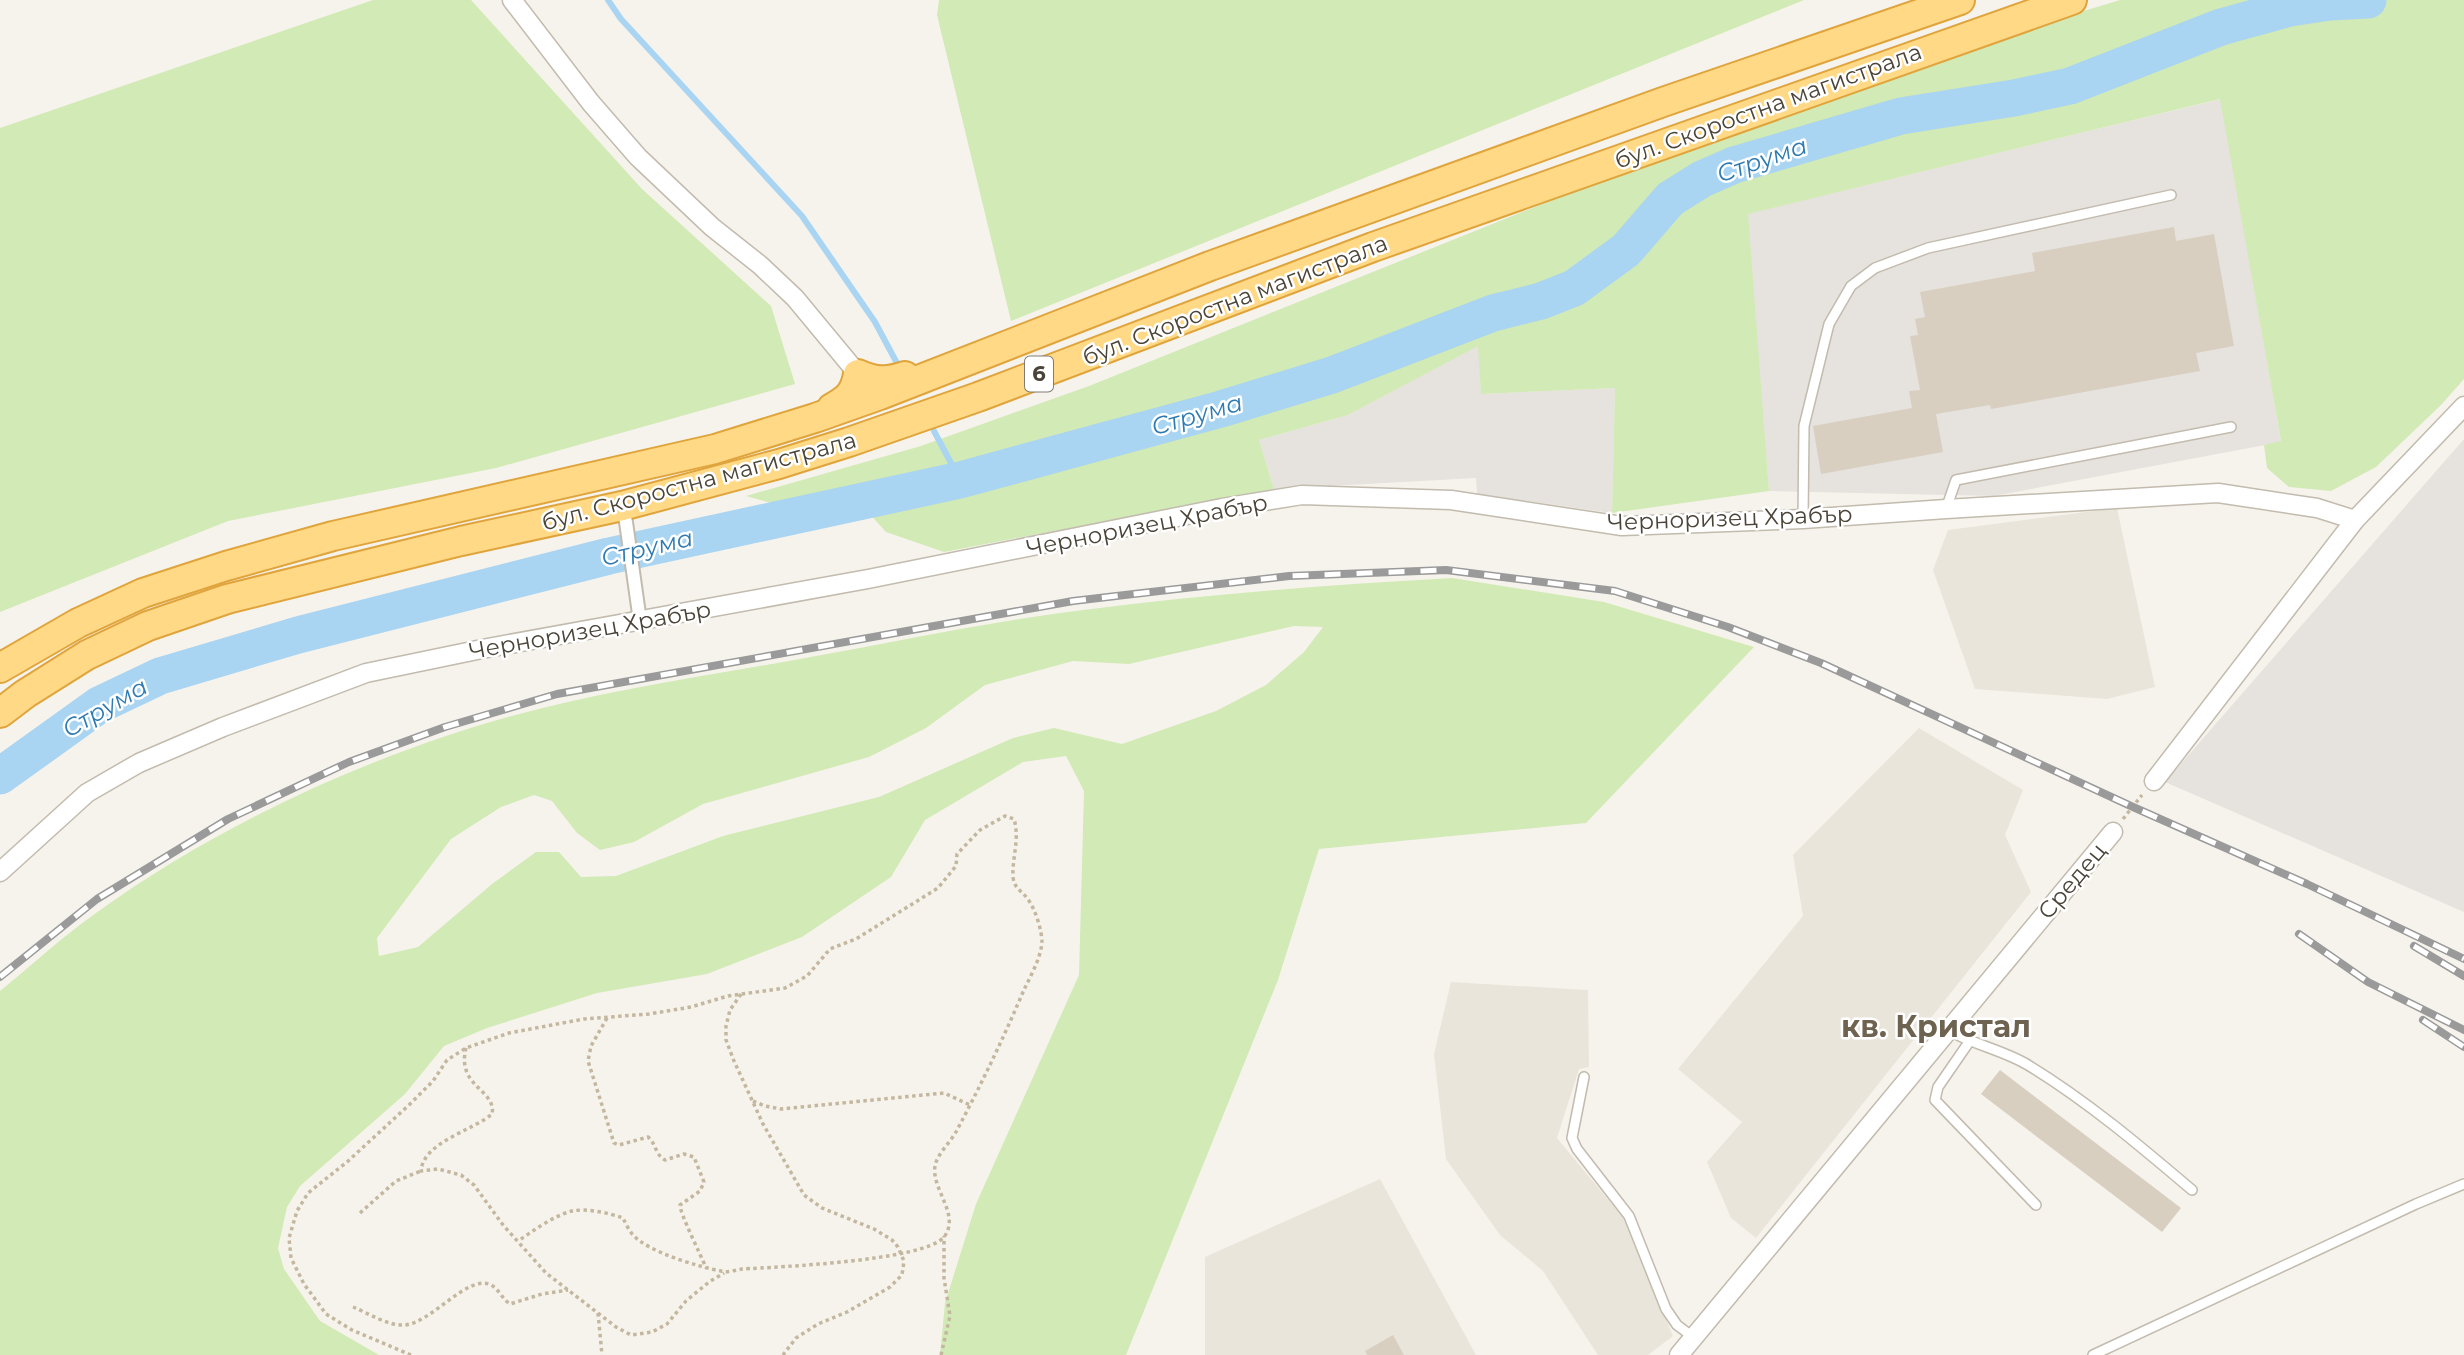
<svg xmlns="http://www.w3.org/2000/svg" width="2464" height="1355" font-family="Montserrat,sans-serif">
<rect width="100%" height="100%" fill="#f6f3ec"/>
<g fill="#eae5da">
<path d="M2117,508L2155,687L2107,699L1975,689L1933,570L1948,530Z"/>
<path d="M1919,728L2023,790L2005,835L2031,892L1756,1238L1731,1218L1707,1162L1742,1122L1678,1069L1803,916L1793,855Z"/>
<path d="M1451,982L1588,990L1589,1067L1579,1069L1557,1138L1624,1219L1673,1336L1648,1355H1598L1543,1271L1500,1235L1446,1159L1434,1054Z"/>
<path d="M1380,1179L1476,1355H1205V1257Z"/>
</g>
<g fill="#e6e2dd">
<path d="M2221,99L2281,442L1994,496L1769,491L1747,214Z"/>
<path d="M1479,345L1481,394L1615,388L1612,513L1477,494L1476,478L1274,489L1259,440L1348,415Z"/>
<path d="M2464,439V912L2165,782Z"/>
</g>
<g fill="#d2eab5" fill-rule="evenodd">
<path d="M373,0H471L642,189L771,306L795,384L496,468L228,521L0,612V128Z"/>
<path d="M939,0H1804L1011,321L937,15Z"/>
<path d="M2120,0H2464V379L2441,405L2376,467L2331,491L2289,487L2267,468L2264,445L2281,441L2220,99L1748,214L1769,491L1612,513L1615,388L1481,394L1478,346L1348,415L1259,440L1274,489L944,552L886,532L849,491L778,505L746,496L921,446L1089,386L1572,192L2044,23Z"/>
<path d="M1452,578L1604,602L1754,647L1586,823L1319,849L1278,980L1126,1355H940L945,1303L976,1204L1079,975L1084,791L1066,756L1023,762L925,820L891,877L802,937L707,974L597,993L487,1028L444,1046L405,1094L300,1186L287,1207L278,1248L284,1269L320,1321L379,1355H0V991C32,965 62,937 96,913C201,837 324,777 446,736C565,695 693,679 816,656C905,640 994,621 1083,610C1206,594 1329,585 1452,578ZM1294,626L1323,627L1304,652L1266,685L1216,711L1122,744L1054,728L1013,738L879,797L723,836L616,876L581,877L559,852H536L492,884L418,947L379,956L377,938L451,839L501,807L534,795L552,801L577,833L600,850L634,842L703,804L869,757L926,728L985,685L1073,661L1129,664Z"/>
</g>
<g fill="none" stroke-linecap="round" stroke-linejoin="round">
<g stroke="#a9d4f2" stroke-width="6">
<path d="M608,0L621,19L802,216L875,322L899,367"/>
<path d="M934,431L960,480"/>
</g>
<path stroke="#a9d4f2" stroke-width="37" d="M0,776L99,705L160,676L298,635L609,556L960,480L1221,409L1332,375L1493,313L1541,301L1574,288L1626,250L1670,199L1702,179L1734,165L1901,116L2014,98L2070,86L2221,27L2290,8L2330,2L2368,0"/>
</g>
<g fill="#d8cfc1">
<path d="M2174,227L2176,241L2214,234L2234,346L2196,353L2200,371L1991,409L1990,405L1936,414L1943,452L1821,474L1813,426L1912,408L1909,391L1920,390L1910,336L1918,335L1915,319L1925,317L1920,292L2035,271L2032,253Z"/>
<path d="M2000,1070L2181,1208L2162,1232L1981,1094Z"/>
<path d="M1393,1335L1404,1355H1367L1365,1351Z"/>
</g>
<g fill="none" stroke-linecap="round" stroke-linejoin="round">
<g stroke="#c2bbae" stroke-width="12">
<g id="service">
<path d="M1946,509L1956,480L2231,427"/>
<path d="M1803,519L1804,426L1829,324L1851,286L1875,268L1928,248L2171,195"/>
<path d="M1948,1030C1974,1045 2003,1050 2028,1065C2087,1101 2139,1145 2192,1190"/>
<path d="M1969,1042L1938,1087L1935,1100L2036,1205"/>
<path d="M1584,1077L1572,1138L1577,1149L1629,1216L1666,1309L1677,1325L1693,1337"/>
<path d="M2093,1355L2416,1204L2464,1184"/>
</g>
</g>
<g stroke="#c2bbae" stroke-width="16">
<path id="pedestrian" d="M622,506L626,522L640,621"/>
</g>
<g stroke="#c2bbae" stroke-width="21">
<g id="minor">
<path d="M512,0L591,103L638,157L712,227L760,265L795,298L858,374"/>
<path d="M2154,781L2355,520L2464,406"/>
<path d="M0,872L87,793L139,763L223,727L366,673L482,649L868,579L1222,508L1302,495L1451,500L1622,526L1803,519L1946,509L2218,493L2317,508L2355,520"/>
<path d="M1679,1355L2113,832"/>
</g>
</g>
<g stroke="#e0a43c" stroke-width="32">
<g id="trunk">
<path d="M832,408C848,399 855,393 858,374C876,382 887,382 905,376"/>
<path d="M0,668L78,623L143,593L226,566L333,536L715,449L815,418L880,395L1210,266L1663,102L1960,0"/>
<path d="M0,713L25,694L87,655L148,626L227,599L461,541L622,506L779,464L849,442L978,397L1373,247L2072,0"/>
</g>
</g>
<g stroke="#c4b79f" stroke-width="3.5" stroke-dasharray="3.5 3.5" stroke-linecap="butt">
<path d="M2123,819L2142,795"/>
<path d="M741,994L730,1010L726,1026V1040L734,1061L763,1124L804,1195L822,1208L874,1229L892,1240L898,1247L904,1261L902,1275L890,1287L847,1312L818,1324L796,1338L783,1355"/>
<path d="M607,1018L591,1046L588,1061L614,1143L619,1145L648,1137C656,1143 655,1155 665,1160L684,1154L694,1157L704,1182L700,1191L680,1205C680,1214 701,1255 706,1268"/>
<path d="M466,1048C456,1087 497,1090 492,1114C474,1130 423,1142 421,1171L438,1169L461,1175L474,1185L503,1225L546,1273L616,1327L631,1335L652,1332L667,1324L686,1301L709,1282L724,1273"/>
<path d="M753,1101L765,1106L781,1109L944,1093L970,1105"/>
<path d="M360,1213L396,1181L421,1171"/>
<path d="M353,1307C368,1313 388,1326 404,1325C431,1324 468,1273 491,1285C499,1289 502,1299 510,1304L542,1294L568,1290"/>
<path d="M598,1313L602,1355"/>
<path d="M411,1355L352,1330L326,1314L304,1284L291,1258L289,1238L297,1211L308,1193L347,1162L409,1105L433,1081L447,1060L466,1048L509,1033L584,1019L649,1014L691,1007L728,996L785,988L807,976L830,949L856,939L938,888L956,866L957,854L980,830L1005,816L1014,819C1020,839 1012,857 1013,877C1014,888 1021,890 1027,898C1035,908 1042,930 1042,943C1040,960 1030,977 1023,992C1003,1039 981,1085 957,1130C951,1142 937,1154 935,1166C931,1189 961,1215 944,1237C924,1261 777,1267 742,1269C735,1270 728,1273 721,1271C699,1267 649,1252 634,1236C629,1231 626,1224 623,1218C609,1213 587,1208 572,1211C553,1216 533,1231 518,1241"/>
<path d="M941,1355L950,1316L944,1278V1236"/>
</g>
<use href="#service" stroke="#fff" stroke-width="9"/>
<use href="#pedestrian" stroke="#fff" stroke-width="12"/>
<use href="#minor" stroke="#fff" stroke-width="18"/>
<use href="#trunk" stroke="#ffd985" stroke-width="28"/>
<g stroke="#9a9a9a" stroke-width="8">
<g id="rail">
<path d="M2299,934L2368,982L2464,1030"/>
<path d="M2414,946L2464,976"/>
<path d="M0,977L97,899L228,819L349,762L445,727L557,694L1073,601L1289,576L1446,570L1615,591L1728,627L1821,663L2133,807L2307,884L2464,959"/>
<path d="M2423,1020L2464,1047"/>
</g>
</g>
<use href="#rail" stroke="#fff" stroke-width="5" stroke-dasharray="16" stroke-linecap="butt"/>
</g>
<g text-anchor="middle" stroke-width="5" stroke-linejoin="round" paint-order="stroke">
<rect fill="#fff" stroke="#817c74" stroke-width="2" x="1025" y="356.5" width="28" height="35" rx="5"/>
<g font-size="21" font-weight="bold" fill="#4b4439">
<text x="1039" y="381">6</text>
</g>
<g font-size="23" fill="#4b4439" stroke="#fff">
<text transform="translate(1768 106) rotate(-20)" y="8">бул. Скоростна магистрала</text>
<text transform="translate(1235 300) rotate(-21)" y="8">бул. Скоростна магистрала</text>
<text transform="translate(699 481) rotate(-15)" y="8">бул. Скоростна магистрала</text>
<text transform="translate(1730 518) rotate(-2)" y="8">Черноризец Храбър</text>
<text transform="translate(1147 525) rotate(-11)" y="8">Черноризец Храбър</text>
<text transform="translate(590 630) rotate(-10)" y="8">Черноризец Храбър</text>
<text transform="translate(2072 881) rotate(-50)" y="8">Средец</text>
</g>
<g font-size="24" font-style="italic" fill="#2e7ab2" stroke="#fff">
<text transform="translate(1762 160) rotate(-19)" y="8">Струма</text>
<text transform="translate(1197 415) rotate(-16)" y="8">Струма</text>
<text transform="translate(647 548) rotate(-13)" y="8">Струма</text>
<text transform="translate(105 708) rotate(-30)" y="8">Струма</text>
</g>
<g font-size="30" font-weight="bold" fill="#6e6250" stroke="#fff">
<text x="1936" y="1037">кв. Кристал</text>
</g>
</g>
</svg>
